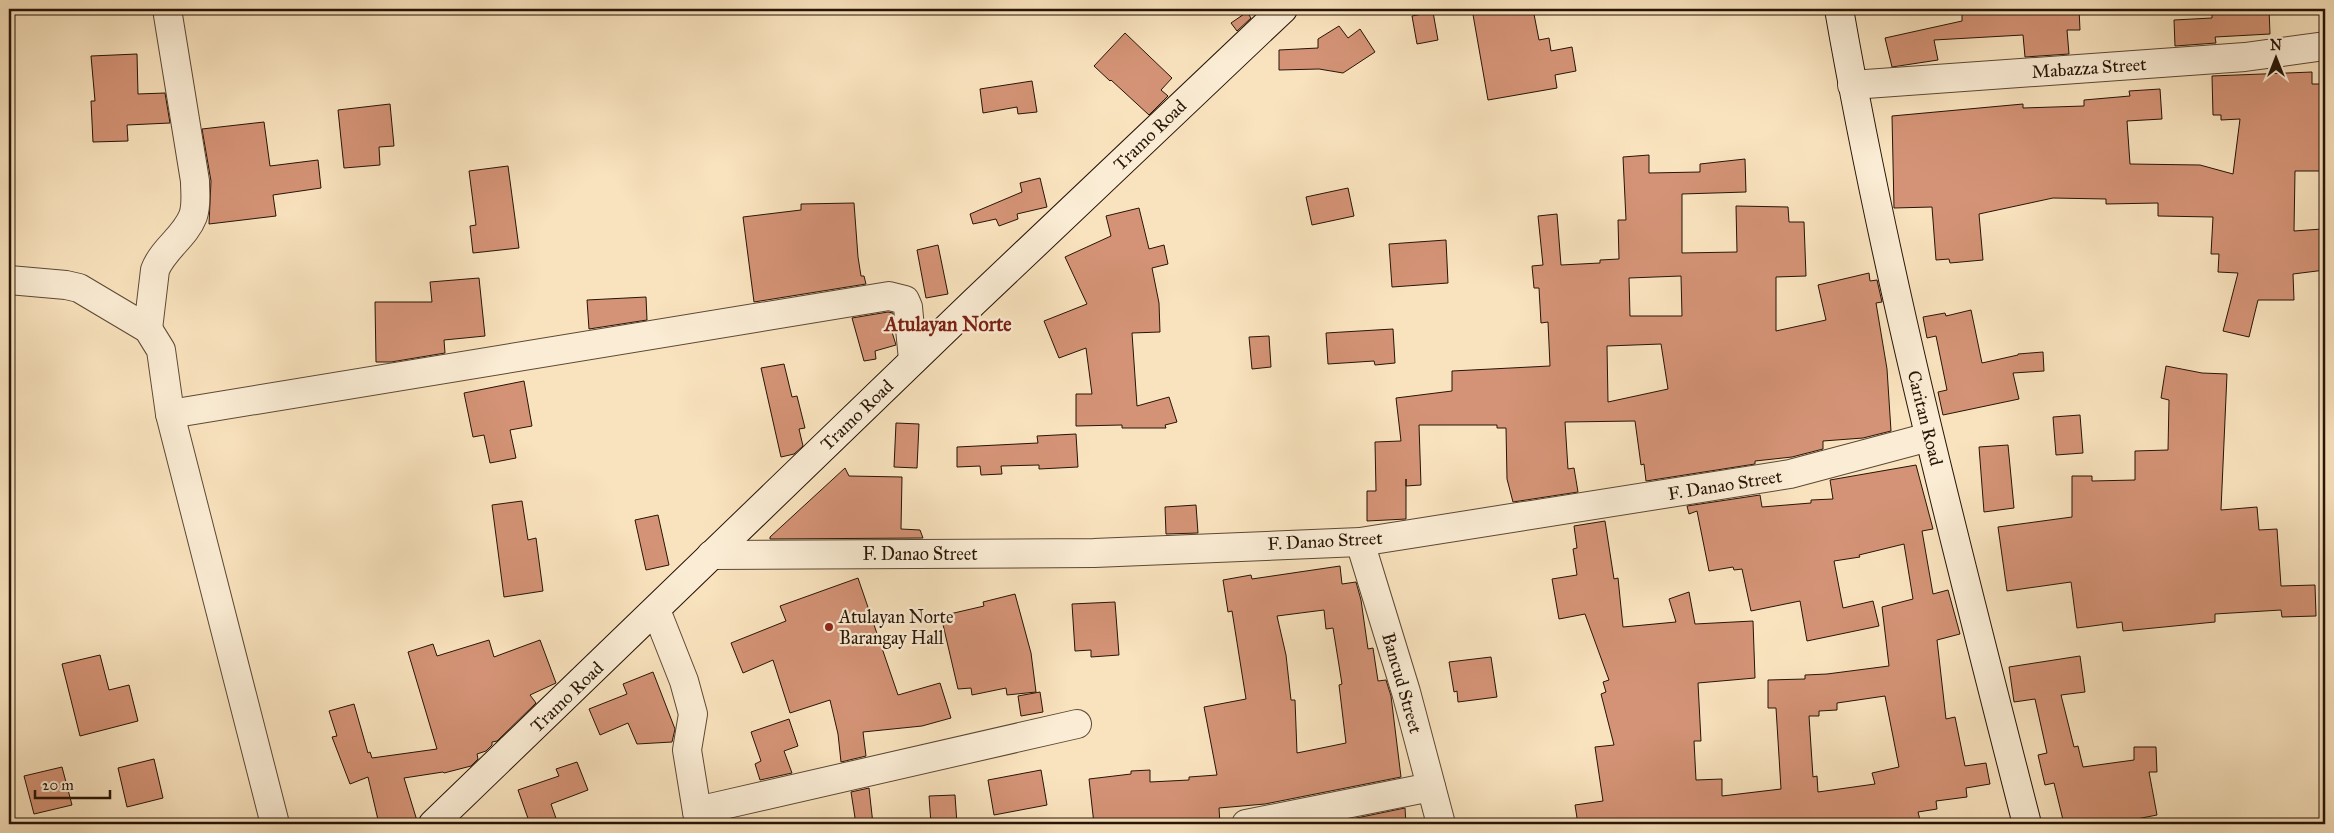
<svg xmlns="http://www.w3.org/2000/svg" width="2334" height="833" font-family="'IM FELL Great Primer',serif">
<rect width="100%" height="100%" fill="#f9e3be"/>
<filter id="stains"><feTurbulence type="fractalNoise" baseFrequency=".004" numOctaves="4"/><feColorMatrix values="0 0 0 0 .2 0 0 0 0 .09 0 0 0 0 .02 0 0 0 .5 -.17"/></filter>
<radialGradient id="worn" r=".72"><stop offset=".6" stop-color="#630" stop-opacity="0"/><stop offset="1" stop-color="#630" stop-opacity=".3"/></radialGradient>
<g fill="#d49376" stroke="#271406" fill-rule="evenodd">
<path d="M1472,9H1533L1539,40L1549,38L1551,51L1572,47L1576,71L1555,75L1557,88L1488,100Z"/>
<path d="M2004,9H2079L2080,30H2067L2069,54L2025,57L2023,35L1934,40L1938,60L1892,67L1885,38L1962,21V11Z"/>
<path d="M2245,9H2269L2270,34L2215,37L2216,43L2175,46L2174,20L2212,18V13L2245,12Z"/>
<path d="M1247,12L1251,18L1237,31L1231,23Z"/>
<path d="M1433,12L1438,40L1417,44L1412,16Z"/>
<path d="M1339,26L1348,38L1360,29L1375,52L1343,73L1319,69L1279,70V50L1318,48V39Z"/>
<path d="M1125,33L1172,78L1161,90L1168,96L1149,115L1111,80L1110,81L1094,66Z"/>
<path d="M137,54L138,94L165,93L170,123L127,125L128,141L93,142L91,101H95L91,56Z"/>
<path d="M2312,72V84H2325V171H2295L2294,231L2322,229L2325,270L2293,274L2294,300H2258L2249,337L2223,331L2238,273L2218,272L2219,254H2211L2213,217L2158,216V203L2106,204V199L2053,198L1979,214L1983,260L1950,263L1949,259L1936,260L1932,207L1894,208L1892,116L2023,104V108L2084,106V100L2130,96L2129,91L2160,89L2162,119L2127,121L2130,164L2200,165L2233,174L2240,119L2221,120V115H2213L2212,76Z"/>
<path d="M1032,81L1037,112L1018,114L1017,107L983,113L980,89Z"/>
<path d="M390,104L394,146L379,147L380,165L344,168L338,110Z"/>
<path d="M264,122L270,166L318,160L321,188L273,195L276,216L209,224L211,181L202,129Z"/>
<path d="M1649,155V173L1700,172V164L1745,159L1746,192L1682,194V253L1737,252L1736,206L1788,207L1789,222H1804L1806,276L1776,277V331L1826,320L1818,285L1869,273L1870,281L1877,280L1882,302L1876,303L1887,369L1891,431L1863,438L1823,441V449L1792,457L1755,461V464L1646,481L1644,464L1641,465L1635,421L1565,422L1568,469L1574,468L1578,492L1513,502L1507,479L1506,428H1497V425H1419L1421,485L1406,486V479V519L1367,521V491H1376L1375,442L1401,441L1396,398L1452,391V371L1550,366L1548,322L1541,323L1539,288H1534L1532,266L1543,265L1538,216L1557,214L1561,265L1600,263V260L1619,259L1618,220H1626L1623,157ZM1681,276L1682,316H1630L1629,278ZM1661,344L1668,389L1608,402L1607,346Z"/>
<path d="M508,166L519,248L473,253L470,226L476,225L469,171Z"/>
<path d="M1040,178L1047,207L1017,214L1018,219L999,226L996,219L973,224L970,214L1022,192L1020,183Z"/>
<path d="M1348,188L1354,216L1312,225L1306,197Z"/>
<path d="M854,203L858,257L861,276H864L866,284L754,302L743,217L801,210V204Z"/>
<path d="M1139,208L1149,249L1164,245L1168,264L1152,268L1159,303L1160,332L1132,333L1137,406L1169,397L1177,422L1165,425L1166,428H1122V425L1076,426V394H1092L1086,348L1059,358L1044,321L1087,304L1065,257L1111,236L1106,216Z"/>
<path d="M1446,240L1448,283L1392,287L1389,244Z"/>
<path d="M938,245L948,294L926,298L917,250Z"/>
<path d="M479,278L485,336L444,340L445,353L391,362H376L375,302H432L430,282Z"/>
<path d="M646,297L647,320L589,329L587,300Z"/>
<path d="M1971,310L1982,363L2018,355V354L2043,352L2044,371L2013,373L2019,399L1943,415L1938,392L1947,390L1936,336L1927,338L1923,317L1945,313L1946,316Z"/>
<path d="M888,312L893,313L895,332H892L896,345L875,351L876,359L864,361L852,318Z"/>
<path d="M1393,329L1395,363L1375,365L1374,361L1328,364L1326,333Z"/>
<path d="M1269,336L1271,367L1252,369L1249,337Z"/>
<path d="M784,364L792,397L797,396L805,428L799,429L803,446L794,454L781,457L761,368Z"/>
<path d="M2166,366L2202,373L2227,374L2221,510L2257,507L2259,530L2277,529L2281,586L2315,585L2316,616L2282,617L2281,610L2215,614V622L2123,631L2122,622L2077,628L2071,582L2007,591L1998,527L2072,517V476H2092V481L2135,480V451L2168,450L2169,400L2161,398Z"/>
<path d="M524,381L532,426L510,430L516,458L490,463L484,435L473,437L464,393Z"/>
<path d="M2080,415L2083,453L2056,455L2053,417Z"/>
<path d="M896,423L919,424L917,468L894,467Z"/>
<path d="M1076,434L1078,467L1039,469V465L1001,466L1002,474L981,475L980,466L957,467V447L1038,443L1037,436Z"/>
<path d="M2008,445L2014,508L1984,512L1979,447Z"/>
<path d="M1916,465L1933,529L1922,531L1933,594L1948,590L1960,634L1937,640L1946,719L1955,717L1965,766L1986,763L1990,784L1966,788L1967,797L1936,801L1937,809L1918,812L1921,824H1578L1575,805L1603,801L1595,747L1614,745L1601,694L1606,692L1603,682L1609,680L1585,614L1559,619L1552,579L1577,575L1573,549L1577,548L1574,526L1605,521L1614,579L1618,578L1623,627L1676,622L1669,599L1689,592L1695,624L1753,621L1755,678L1698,683L1701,741H1694L1696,780L1722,779V796L1781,789L1776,708H1768V680L1805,679V675L1827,674L1889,666L1882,607L1913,599L1904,544L1859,555L1860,557L1834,561L1843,608L1873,601L1879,626L1807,641L1800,601L1751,611L1742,569L1734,570L1733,567L1709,571L1697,511L1689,514L1687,506L1760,495L1762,507L1811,503V500L1833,499L1830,480ZM1885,696L1899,767L1872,773L1875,784L1818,792L1817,776L1813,777L1809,716H1819V711L1837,710V703Z"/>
<path d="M845,468L849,476L902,477L901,529L920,530L923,538L770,539V537Z"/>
<path d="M522,501L528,540L536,538L543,591L504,597L492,505Z"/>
<path d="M1196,505L1198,533L1166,534L1165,507Z"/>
<path d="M658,515L669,565L646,570L635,520Z"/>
<path d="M1340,566L1342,584L1356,582L1361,600L1368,649L1373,648L1378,681L1386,680L1391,696L1401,777L1265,804L1219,808L1220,824H1094L1089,779L1131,774V771L1150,770V782L1189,780V777L1217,775L1204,707L1246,699L1232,611L1228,612L1223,580L1251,575L1252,579ZM1324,610L1326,629L1333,628L1342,684L1339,685L1346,743L1297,753L1295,700H1291L1286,655L1277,616Z"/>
<path d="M858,578L898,695L940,683L951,718L922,726L863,732L866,756L841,762L838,734L830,700L790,713L773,660L743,673L731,643L786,621L780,606Z"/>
<path d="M1015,594L1031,653L1036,692L1007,695L1006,688L972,695L971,688L958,689L941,616L984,606L983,602Z"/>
<path d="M1115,602L1119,655L1091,657V650L1075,651L1072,604Z"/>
<path d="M489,640L494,657L540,640L556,683L530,695L536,703L497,741L492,742V745L486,751L477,754L478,759L471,766L444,773L443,772L404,778L418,824H379L368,777L350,784L332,737L337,736L329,711L354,704L368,753L370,752L372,758L437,749L408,652L433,644L437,656Z"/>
<path d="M100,655L109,690L129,685L138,721L80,736L62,664Z"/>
<path d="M2080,656L2085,692L2061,695L2074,747L2078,746L2083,767L2134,760V747H2156L2157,772H2149L2157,815L2111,824H2064L2054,783L2045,785L2038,755L2047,753L2035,699L2014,702L2009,667Z"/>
<path d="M1491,657L1497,697L1458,702L1457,691L1454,692L1449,662Z"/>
<path d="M653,672L675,729L672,742L637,744L628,723L600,735L589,709L627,694L623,684Z"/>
<path d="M1040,692L1043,712L1021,716L1018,696Z"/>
<path d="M789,719L798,746L784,751L792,773L760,780L755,764L761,761L751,732Z"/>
<path d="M154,759L163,798L127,807L118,768Z"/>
<path d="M577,762L588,790L551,804L558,824H530L518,790L559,776L556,769Z"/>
<path d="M62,767L72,805L34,814L24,776Z"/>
<path d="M1041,770L1047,805L994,815L988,780Z"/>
<path d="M869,788L873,824H856L851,792Z"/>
<path d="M955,795L957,824H931L929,796Z"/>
<path d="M1405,808L1406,824H1342V821Z"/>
</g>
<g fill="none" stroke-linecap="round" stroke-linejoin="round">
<g stroke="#5c4834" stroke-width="30">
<g id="minor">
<path d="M1852,85L2245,57L2325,46"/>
<path d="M9,280L66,285L79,288L148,329L161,350L170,414L275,824"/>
<path d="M148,329L155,270C163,249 185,237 193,216C197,205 195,192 195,181L167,9"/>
<path d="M170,414L889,296L905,300L908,307L913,360"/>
<path d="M1360,542L1406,692L1441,824"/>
<path d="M711,555L1094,553L1360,542L1790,474L1929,437"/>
<path d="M656,610L684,681L693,714L687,750L699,824"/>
<path d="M697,811L1077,724"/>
<path d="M1246,824L1431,787"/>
</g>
</g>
<g stroke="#271406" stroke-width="30">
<g id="secondary">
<path d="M1839,9C1887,284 1958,554 2027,824"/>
<path d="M433,824L974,302L1283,9"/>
</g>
</g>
<use href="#minor" stroke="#fbedd5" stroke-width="28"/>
<use href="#secondary" stroke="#fbedd5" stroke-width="28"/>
</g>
<circle fill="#8f2418" stroke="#fbedd5" stroke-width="2" cx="829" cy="627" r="5"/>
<g text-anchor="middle" stroke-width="4.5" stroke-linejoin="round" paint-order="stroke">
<g font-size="18" fill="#271406" stroke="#fbedd5">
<text transform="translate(2089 68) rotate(-4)" y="6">Mabazza Street</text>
<text transform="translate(1150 135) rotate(-44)" y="6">Tramo Road</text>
<text transform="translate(857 415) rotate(-44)" y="6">Tramo Road</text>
<text transform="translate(1925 418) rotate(76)" y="6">Caritan Road</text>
<text transform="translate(1725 485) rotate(-9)" y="6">F. Danao Street</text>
<text transform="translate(1325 541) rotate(-3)" y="6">F. Danao Street</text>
<text x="920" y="560">F. Danao Street</text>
<text transform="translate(1402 683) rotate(74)" y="6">Bancud Street</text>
<text transform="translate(567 697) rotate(-44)" y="6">Tramo Road</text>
</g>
<g font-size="18" fill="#271406" stroke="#fbedd5" text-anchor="start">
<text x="839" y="623">Atulayan Norte<tspan x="839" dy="21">Barangay Hall</tspan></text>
</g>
<g font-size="20" font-weight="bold" fill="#7a1f14" stroke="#fbedd5">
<text x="948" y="331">Atulayan Norte</text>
</g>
</g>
<rect width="2334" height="833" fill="none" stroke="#f9e3be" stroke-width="30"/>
<rect x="10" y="10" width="2314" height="813" fill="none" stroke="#271406" stroke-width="2.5"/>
<rect x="15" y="15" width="2304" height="803" fill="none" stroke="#271406"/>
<g transform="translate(2276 58)" stroke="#fbedd5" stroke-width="4" paint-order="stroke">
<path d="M0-4L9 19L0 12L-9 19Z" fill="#271406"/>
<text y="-8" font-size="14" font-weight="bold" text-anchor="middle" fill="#271406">N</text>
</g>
<path d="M35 790v8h75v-8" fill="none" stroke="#271406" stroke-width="2.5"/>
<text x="42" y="790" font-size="15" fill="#271406" stroke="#fbedd5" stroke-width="4" paint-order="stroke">20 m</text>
<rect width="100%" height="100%" filter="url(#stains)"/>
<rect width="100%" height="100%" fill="url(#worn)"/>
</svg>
